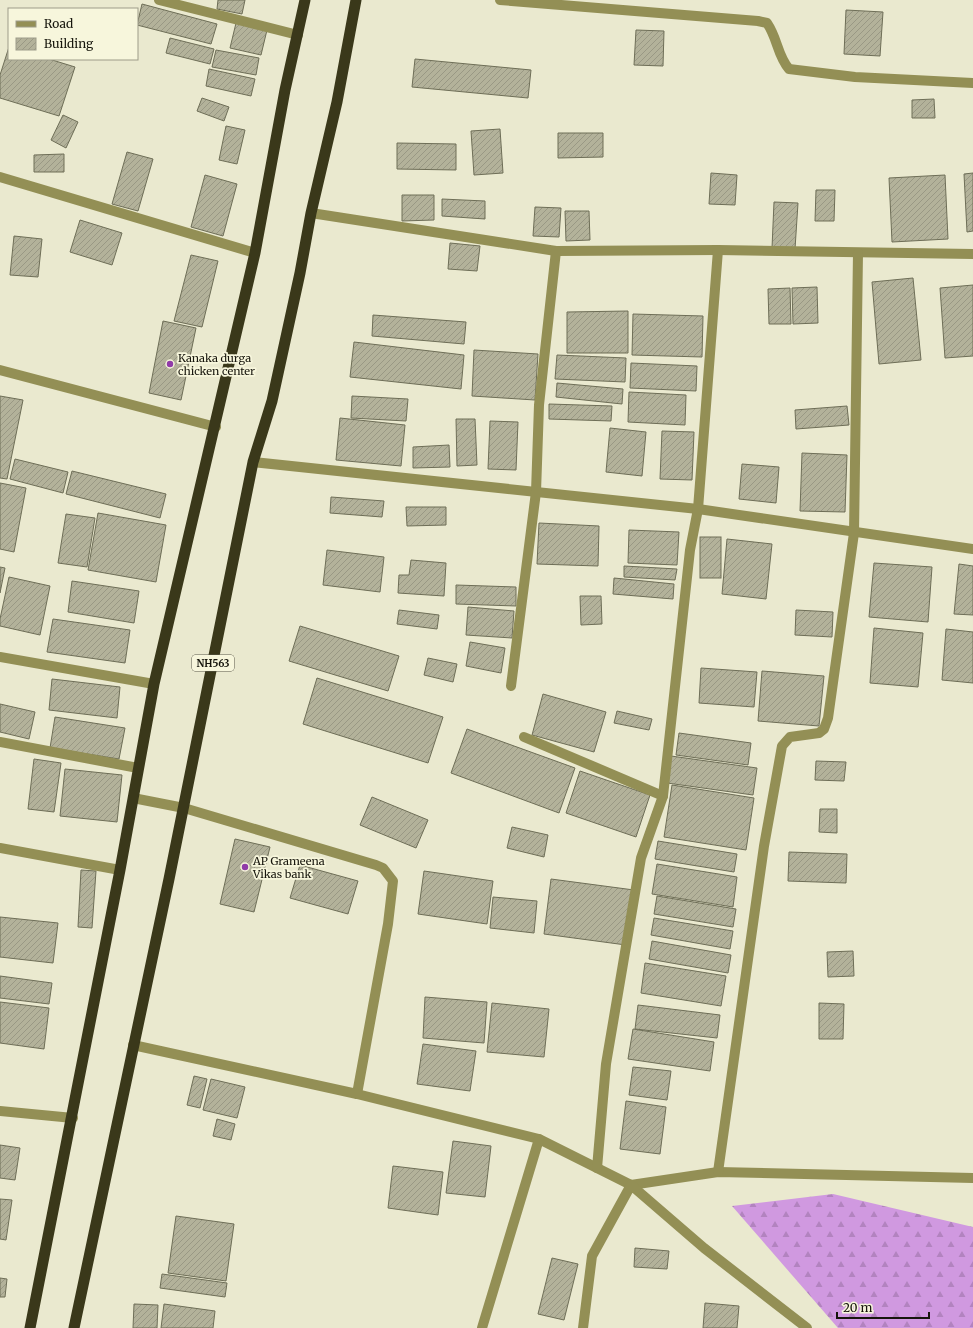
<svg xmlns="http://www.w3.org/2000/svg" width="973" height="1328" font-family="Merriweather,serif">
<defs>
<pattern id="forest-firs" width="22" height="20" patternUnits="userSpaceOnUse"><rect width="22" height="20" fill="#d099e0"/><path d="M5 1l3.5 6h-7zM16 11l3.5 6h-7z" fill="#b283bf"/></pattern>
<pattern id="building-hatch" width="6" height="6" patternUnits="userSpaceOnUse"><rect width="6" height="6" fill="#b3b29a"/><path d="M-1 1l2-2M0 6l6-6M5 7l2-2" fill="none" stroke="#999884"/></pattern>
</defs>
<rect width="100%" height="100%" fill="#eae9cf"/>
<path fill="url(#forest-firs)" d="M833,1194L973,1227V1328H838L732,1206Z"/>
<g fill="url(#building-hatch)" stroke="#6e6e57">
<path d="M218,0H245L242,14L217,9Z"/>
<path d="M142,4L217,24L211,44L137,25Z"/>
<path d="M846,10L883,12L880,56L844,54Z"/>
<path d="M236,23L267,30L261,55L230,48Z"/>
<path d="M636,30L664,31L663,66L634,65Z"/>
<path d="M170,38L214,49L210,64L166,53Z"/>
<path d="M9,47V59H49L75,67L59,116L0,98V75Z"/>
<path d="M216,50L259,58L256,75L212,67Z"/>
<path d="M415,59L531,70L528,98L412,87Z"/>
<path d="M209,69L255,79L251,96L206,86Z"/>
<path d="M202,98L229,107L224,121L197,111Z"/>
<path d="M934,99L935,118H912V100Z"/>
<path d="M63,115L78,122L66,148L51,140Z"/>
<path d="M226,126L245,130L237,164L219,160Z"/>
<path d="M500,129L503,173L474,175L471,131Z"/>
<path d="M558,133H603V157L558,158Z"/>
<path d="M397,143L456,144V170L397,169Z"/>
<path d="M127,152L153,159L138,211L112,204Z"/>
<path d="M64,154V172H34V155Z"/>
<path d="M711,173L737,175L735,205L709,204Z"/>
<path d="M973,173V231L967,232L964,174Z"/>
<path d="M205,175L237,184L223,236L191,227Z"/>
<path d="M945,175L948,239L892,242L889,178Z"/>
<path d="M816,190H835L834,221H815Z"/>
<path d="M402,195H434V220L402,221Z"/>
<path d="M442,199L485,201V219L442,216Z"/>
<path d="M774,202L798,203L795,249L772,248Z"/>
<path d="M535,207L561,208L559,237L533,236Z"/>
<path d="M565,211H589L590,240L566,241Z"/>
<path d="M80,220L122,233L112,265L70,252Z"/>
<path d="M14,236L42,239L38,277L10,275Z"/>
<path d="M450,243L480,246L477,271L448,269Z"/>
<path d="M191,255L218,261L202,327L174,321Z"/>
<path d="M913,278L921,360L879,364L872,282Z"/>
<path d="M973,285V356L945,358L940,288Z"/>
<path d="M817,287L818,323L793,324L792,288Z"/>
<path d="M790,288L791,324H769L768,289Z"/>
<path d="M628,311V353H567V312Z"/>
<path d="M633,314L703,316L702,357L632,355Z"/>
<path d="M373,315L466,322L464,344L372,336Z"/>
<path d="M163,321L196,328L181,400L149,393Z"/>
<path d="M354,342L464,355L461,389L350,377Z"/>
<path d="M474,350L538,354L535,400L472,396Z"/>
<path d="M557,355L626,358L625,382L555,379Z"/>
<path d="M631,363L697,366L696,391L630,388Z"/>
<path d="M557,383L623,389L622,404L556,397Z"/>
<path d="M629,392L686,395L685,425L628,422Z"/>
<path d="M0,396L23,400L7,479L0,478Z"/>
<path d="M352,396L408,399L406,421L351,418Z"/>
<path d="M549,404L612,406L611,421L549,419Z"/>
<path d="M847,406L849,425L796,429L795,410Z"/>
<path d="M340,418L405,425L401,466L336,460Z"/>
<path d="M456,419H475L477,465L457,466Z"/>
<path d="M490,421L518,422L516,470L488,469Z"/>
<path d="M610,428L646,432L642,476L606,472Z"/>
<path d="M662,431L694,432L692,480L660,479Z"/>
<path d="M449,445L450,467L413,468V447Z"/>
<path d="M802,453L847,455L845,512L800,511Z"/>
<path d="M15,459L68,472L63,493L10,479Z"/>
<path d="M742,464L779,467L776,503L739,499Z"/>
<path d="M72,471L166,494L160,518L66,494Z"/>
<path d="M0,483L26,488L14,552L0,549Z"/>
<path d="M331,497L384,501L382,517L330,513Z"/>
<path d="M406,507H446V525L407,526Z"/>
<path d="M98,513L166,525L156,582L88,570Z"/>
<path d="M66,514L95,518L87,567L58,563Z"/>
<path d="M539,523L599,526L598,566L537,564Z"/>
<path d="M629,530L679,532L677,565L628,563Z"/>
<rect x="700" y="537" width="21" height="41"/>
<path d="M727,539L772,544L766,599L722,594Z"/>
<path d="M327,550L384,557L380,592L323,585Z"/>
<path d="M411,560L446,563L444,596L398,593L399,575H409Z"/>
<path d="M874,563L932,567L928,622L869,617Z"/>
<path d="M959,564L973,566V615L954,614Z"/>
<path d="M624,566L677,569L675,580L624,577Z"/>
<path d="M0,567L5,568L0,593Z"/>
<path d="M9,577L50,586L40,635L0,626V619Z"/>
<path d="M614,578L674,584L673,599L613,594Z"/>
<path d="M72,581L139,591L134,623L68,612Z"/>
<path d="M456,585L516,587V606L456,604Z"/>
<path d="M580,596H601L602,624L581,625Z"/>
<path d="M468,607L514,611L512,638L466,635Z"/>
<path d="M399,610L439,615L437,629L397,624Z"/>
<path d="M796,610L833,612L832,637L795,635Z"/>
<path d="M53,619L130,630L125,663L47,652Z"/>
<path d="M300,626L399,656L388,691L289,661Z"/>
<path d="M874,628L923,633L918,687L870,683Z"/>
<path d="M946,629L973,632V683L942,680Z"/>
<path d="M470,642L505,648L501,673L466,666Z"/>
<path d="M428,658L457,664L453,682L424,675Z"/>
<path d="M701,668L757,672L754,707L699,703Z"/>
<path d="M762,671L824,676L819,726L758,721Z"/>
<path d="M317,678L443,717L428,763L303,724Z"/>
<path d="M52,679L120,687L117,718L49,710Z"/>
<path d="M543,694L606,712L594,752L532,735Z"/>
<path d="M0,704L35,712L29,739L0,732Z"/>
<path d="M617,711L652,719L649,730L614,723Z"/>
<path d="M55,717L125,728L119,759L50,748Z"/>
<path d="M467,729L575,768L559,813L451,773Z"/>
<path d="M679,733L751,743L748,765L676,755Z"/>
<path d="M671,756L757,768L753,795L667,783Z"/>
<path d="M34,759L61,763L54,812L28,809Z"/>
<path d="M816,761L846,762L844,781L815,780Z"/>
<path d="M65,769L122,775L117,822L60,816Z"/>
<path d="M580,771L650,795L636,837L566,813Z"/>
<path d="M672,785L754,798L746,850L664,837Z"/>
<path d="M372,797L428,820L416,848L360,825Z"/>
<path d="M820,809H837V833L819,832Z"/>
<path d="M512,827L548,835L544,857L507,848Z"/>
<path d="M235,839L270,847L254,912L220,904Z"/>
<path d="M658,841L737,854L734,872L655,859Z"/>
<path d="M789,852L847,854L846,883L788,881Z"/>
<path d="M657,864L737,877L733,907L652,894Z"/>
<path d="M300,865L358,881L348,914L290,898Z"/>
<path d="M81,870L96,871L92,928L78,927Z"/>
<path d="M424,871L493,881L487,924L418,914Z"/>
<path d="M551,879L634,890L626,945L544,934Z"/>
<path d="M657,896L736,909L733,927L654,914Z"/>
<path d="M493,897L537,901L534,933L490,928Z"/>
<path d="M0,917L58,923L53,963L0,957Z"/>
<path d="M654,918L733,931L730,949L651,935Z"/>
<path d="M652,941L731,955L728,973L649,959Z"/>
<path d="M853,951L854,976L828,977L827,952Z"/>
<path d="M645,963L726,976L721,1006L641,993Z"/>
<path d="M0,976L52,983L49,1004L0,998Z"/>
<path d="M425,997L487,1002L484,1043L423,1038Z"/>
<path d="M0,1002L49,1008L44,1049L0,1043Z"/>
<path d="M492,1003L549,1009L544,1057L487,1052Z"/>
<path d="M819,1003L844,1004L843,1039H819Z"/>
<path d="M638,1005L720,1015L717,1038L635,1029Z"/>
<path d="M633,1029L714,1042L710,1071L628,1059Z"/>
<path d="M423,1044L476,1051L470,1091L417,1084Z"/>
<path d="M633,1067L671,1071L667,1100L629,1095Z"/>
<path d="M194,1076L207,1079L200,1108L187,1105Z"/>
<path d="M211,1079L245,1087L237,1118L203,1110Z"/>
<path d="M626,1101L666,1107L660,1154L620,1149Z"/>
<path d="M217,1119L235,1124L231,1140L213,1136Z"/>
<path d="M453,1141L491,1146L485,1197L446,1193Z"/>
<path d="M0,1145L20,1148L15,1180L0,1178Z"/>
<path d="M393,1166L443,1172L438,1215L388,1208Z"/>
<path d="M0,1199L12,1200L6,1240L0,1239Z"/>
<path d="M176,1216L234,1224L226,1281L168,1273Z"/>
<path d="M635,1248L669,1251L667,1269L634,1267Z"/>
<path d="M552,1258L578,1264L564,1320L538,1314Z"/>
<path d="M162,1274L227,1283L225,1297L160,1288Z"/>
<path d="M0,1278L7,1279L5,1297H0Z"/>
<path d="M705,1303L739,1306L737,1328H703Z"/>
<path d="M134,1304L158,1305L157,1328H133Z"/>
<path d="M164,1304L215,1311L213,1328H161Z"/>
</g>
<g fill="none" stroke-linecap="round" stroke-linejoin="round">
<g stroke="#938f55" stroke-width="10">
<path d="M159,0L298,35"/>
<path d="M500,0L758,21L767,23C778,39 777,55 789,69L855,77L973,83"/>
<path d="M0,177L255,253"/>
<path d="M311,213L556,251L718,250L973,254"/>
<path d="M0,370L216,427"/>
<path d="M253,462L698,509L973,549"/>
<path d="M0,657L154,684"/>
<path d="M511,686L536,492L539,405L556,251"/>
<path d="M524,737L663,796"/>
<path d="M0,742L138,768"/>
<path d="M133,798L184,808L376,865L383,868L393,881L388,924L357,1094"/>
<path d="M0,848L120,870"/>
<path d="M133,1045L357,1094L539,1139L631,1185L718,1172L973,1178"/>
<path d="M0,1111L73,1118"/>
<path d="M597,1168L606,1064L641,858L663,796L690,550L698,509L718,250"/>
<path d="M718,1172L764,846L782,746L790,737L819,733L824,729L828,718L854,533L858,253"/>
<path d="M482,1328L539,1139"/>
<path d="M583,1328L592,1256L631,1185L704,1248L807,1328"/>
</g>
<g stroke="#3a381a" stroke-width="11">
<path d="M30,1328L120,870L154,684L255,253L285,90L305,0"/>
<path d="M74,1328L169,879L253,462L272,401L300,273L311,213L337,102L356,0"/>
</g>
</g>
<g fill="#903ba8" stroke="#f7f6dc" stroke-width="1.5">
<circle cx="170" cy="364" r="4"/>
<circle cx="245" cy="867" r="4"/>
</g>
<g text-anchor="middle" stroke-width="3.5" stroke-linejoin="round" paint-order="stroke">
<rect fill="#f7f6dc" stroke="#5a584a" stroke-width="1" x="192" y="655" width="42" height="16" rx="3"/>
<g font-size="10" font-weight="bold" fill="#16150c">
<text x="213" y="667">NH563</text>
</g>
<g font-size="11" fill="#16150c" stroke="#f7f6dc" text-anchor="start">
<text x="178" y="362">Kanaka durga<tspan x="178" dy="13">chicken center</tspan></text>
<text x="253" y="865">AP Grameena<tspan x="253" dy="13">Vikas bank</tspan></text>
</g>
</g>
<rect x="8" y="8" width="130" height="52" fill="#f7f6dc" stroke="#9d9c89"/>
<rect x="16" y="21" width="20" height="6" fill="#938f55" stroke="#9d9c89"/>
<text x="44" y="28" font-size="12" fill="#16150c">Road</text>
<rect x="16" y="38" width="20" height="12" fill="url(#building-hatch)" stroke="#9d9c89"/>
<text x="44" y="48" font-size="12" fill="#16150c">Building</text>
<path d="M837 1312v6h92v-6" fill="none" stroke="#16150c" stroke-width="2"/>
<text x="843" y="1312" font-size="12" fill="#16150c" stroke="#f7f6dc" stroke-width="3" paint-order="stroke">20 m</text>
</svg>
